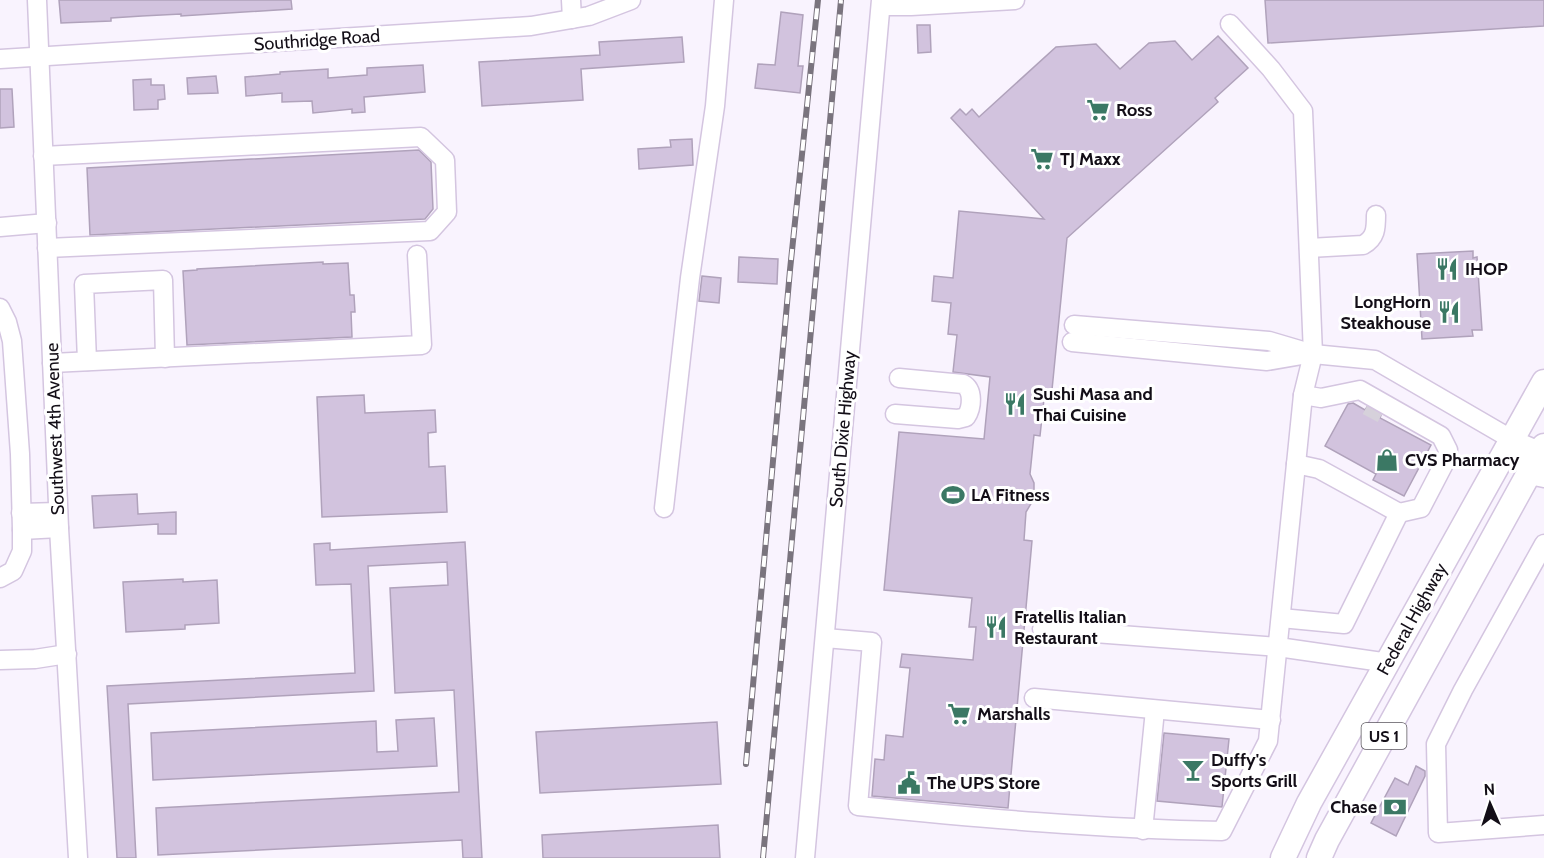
<svg xmlns="http://www.w3.org/2000/svg" width="1544" height="858" font-family="Cabin,sans-serif">
<rect width="100%" height="100%" fill="#f9f3fe"/>
<g fill="#d2c3de" stroke="#b0a2bb" stroke-width="1.5">
<path d="M59,0H291L292,9L181,16V14L142,16L111,18V21L61,23Z"/>
<path d="M1265,0H1544V26L1268,43Z"/>
<path d="M781,12L803,15L798,66H803L800,93L755,88L758,64L775,65Z"/>
<path d="M917,25H930L931,52L918,53Z"/>
<path d="M1218,36L1248,68L1215,98L1218,102L1067,238L1051,400L1044,399L1040,436L1034,435L1030,474L1034,483V493L1032,502L1026,512L1024,540L1032,541L1008,808L872,796L875,759L884,760L886,735L903,737L910,668L900,667L902,654L973,660L976,627H969L972,598L884,590L899,432L984,439L990,377L953,372L957,335L948,334L951,303L932,301L934,276L953,278L959,211L1044,219L951,118L960,109L966,115L972,109L979,117L1056,47L1096,44L1120,69L1149,43L1175,41L1192,60Z"/>
<path d="M682,37L684,62L581,69L583,100L482,106L479,62L600,55L599,42Z"/>
<path d="M423,65L425,92L364,97L365,112L352,113V109L313,113L312,101L282,102V93L246,96L245,77L280,74V72L328,69V78L367,75V68Z"/>
<path d="M216,76L218,93L188,94L187,78Z"/>
<path d="M151,79V85H164L165,99L158,100V109L134,110L133,80Z"/>
<path d="M0,89H12L14,127L0,128Z"/>
<path d="M692,139L693,165L639,169L638,149L671,147L670,140Z"/>
<path d="M419,150L431,162L433,209L425,219L90,235L87,168Z"/>
<path d="M1473,251V258L1477,257L1482,330H1472L1473,336L1422,339L1417,254Z"/>
<path d="M739,257L778,259L777,284L738,282Z"/>
<path d="M323,262V264L348,263L350,295H354L355,312H351L352,337L187,345L183,271L197,270V269Z"/>
<path d="M702,276L721,278L719,303L699,301Z"/>
<path d="M364,395L365,413L435,410L436,432L428,433L429,467L445,466L447,512L322,517L317,397Z"/>
<path d="M1353,403L1365,410L1367,407L1381,415L1380,418L1431,445L1404,496L1373,480L1376,474L1325,446L1348,404Z"/>
<path d="M137,494L138,514L176,512V534H158V524L94,528L92,496Z"/>
<path d="M465,542L482,858H463L462,840L158,855L156,808L459,792L454,690L395,693L390,588L448,585L447,562L368,566L374,691L128,704L136,858H117L107,686L355,673L351,584L316,585L314,544L330,543V550Z"/>
<path d="M183,579V582L217,580L219,623L185,625V629L126,632L123,582Z"/>
<path d="M434,718L437,766L153,780L151,733L376,721L377,752L398,751L396,720Z"/>
<path d="M717,722L721,784L540,793L536,732Z"/>
<path d="M1164,733L1229,739L1222,807L1157,801Z"/>
<path d="M1416,766L1425,771V776L1396,836L1371,823L1395,778L1408,785Z"/>
<path d="M718,825L720,858H543L542,835Z"/>
</g>
<g fill="none" stroke-linecap="round" stroke-linejoin="round">
<path stroke="#d6d1db" stroke-width="18" stroke-dasharray="18 9" stroke-linecap="butt" d="M1367,406L1382,414"/>
<g stroke="#d4c5e0" stroke-width="21">
<g id="minor">
<path d="M37,0L59,528L78,858"/>
<path d="M571,0L572,19"/>
<path d="M881,6H911L1015,0"/>
<path d="M0,59L531,26L589,16L631,0"/>
<path d="M43,156L421,137L445,160L447,212L430,231L47,248"/>
<path d="M0,227L47,223"/>
<path d="M1309,248L1363,245C1376,238 1376,228 1376,215"/>
<path d="M0,308L7,322L12,341L20,454L22,530V551L13,571L0,578"/>
<path d="M1074,325L1269,341L1313,354L1375,360L1511,439L1544,453"/>
<path d="M1072,342L1267,361L1308,354"/>
<path d="M87,361L84,284L163,280L165,358"/>
<path d="M52,363L422,345L417,255"/>
<path d="M1303,395L1321,398L1360,390L1441,436L1448,450L1447,458L1421,508L1399,513"/>
<path d="M895,414L958,419L966,417C972,408 974,390 963,384L899,378"/>
<path d="M1511,439L1529,475L1544,478"/>
<path d="M664,508L690,278L715,106L724,0"/>
<path d="M21,513L58,512"/>
<path d="M22,530L59,528"/>
<path d="M1544,544L1463,690L1436,744L1438,833L1544,825"/>
<path d="M1281,618L1344,624L1399,513L1319,469L1296,464"/>
<path d="M1042,629L1278,647L1389,663"/>
<path d="M825,638L872,642L858,806C979,818 1100,829 1222,831L1268,741L1303,395L1313,354L1303,111L1271,69L1230,24"/>
<path d="M0,660L35,659L67,654"/>
<path d="M1034,698L1271,720"/>
<path d="M1143,830L1155,710"/>
<path d="M805,858L881,0"/>
</g>
</g>
<g stroke="#d4c5e0" stroke-width="27">
<g id="major">
<path d="M1283,858L1309,803L1544,382"/>
<path d="M1319,858L1327,840L1544,446"/>
</g>
</g>
<use href="#minor" stroke="#fff" stroke-width="18"/>
<use href="#major" stroke="#fff" stroke-width="24"/>
<g stroke="#7a747e" stroke-width="6">
<g id="rail">
<path d="M746,764L790,270L818,0"/>
<path d="M763,858L841,0"/>
</g>
</g>
<use href="#rail" stroke="#fff" stroke-width="4" stroke-dasharray="11" stroke-linecap="butt"/>
</g>
<defs>
<g id="supermarket-bare" transform="scale(1.8)"><path d="M-6-5.5h2.5l.6 2H6L4.5 2H-2.5L-4.4-4H-6ZM-1.5 3.2a1.3 1.3 0 1 0 .1 0ZM3 3.2a1.3 1.3 0 1 0 .1 0Z" fill="#3b7864" stroke="#fff" stroke-width="2.5" paint-order="stroke"/></g>
<g id="restaurant-bare" transform="scale(1.8)"><path d="M-5-6h1v4h1v-4h1v4h1v-4h1v5L-1.5 .5V6h-2V.5L-5-1ZM5-6V6H3V1.5H1.5Q1.5-4 5-6Z" fill="#3b7864" stroke="#fff" stroke-width="2.5" paint-order="stroke"/></g>
<g id="shop-bare" transform="scale(1.8)"><path d="M-5-2.5h2.3a2.7 3.5 0 0 1 5.4 0H5L5.5 6h-11ZM-1.5-2.5h3a1.5 2.3 0 0 0-3 0Z" fill="#3b7864" stroke="#fff" stroke-width="2.5" paint-order="stroke"/></g>
<g id="stadium-bare" transform="scale(1.8)"><path d="M0-5a6.5 5 0 1 0 0 10a6.5 5 0 1 0 0-10ZM-3.5-1.8h7v3.6h-7Z" fill="#3b7864" stroke="#fff" stroke-width="2.5" paint-order="stroke"/></g>
<g id="bar-bare" transform="scale(1.8)"><path d="M-6-5H6L.8 .8V4.5H3.5V6h-7V4.5H-.8V.8Z" fill="#3b7864" stroke="#fff" stroke-width="2.5" paint-order="stroke"/></g>
<g id="civic-bare" transform="scale(1.8)"><path d="M-.6-6.5H3V-4.5H.6V-3L4-1V1h2V6H-6V1h2V-1L-.6-3ZM-1.2 2.5V6h2.4V2.5Z" fill="#3b7864" stroke="#fff" stroke-width="2.5" paint-order="stroke"/></g>
<g id="bank-bare" transform="scale(1.8)"><path d="M-6-4H6V4H-6ZM0-2.3a2.3 2.3 0 1 0 0 4.6a2.3 2.3 0 1 0 0-4.6Z" fill="#3b7864" stroke="#fff" stroke-width="2.5" paint-order="stroke"/></g>
</defs>
<g fill-rule="evenodd">
<use href="#supermarket-bare" x="1098" y="110"/>
<use href="#supermarket-bare" x="1042" y="159"/>
<use href="#restaurant-bare" x="1447" y="269"/>
<use href="#restaurant-bare" x="1449" y="312"/>
<use href="#restaurant-bare" x="1015" y="404"/>
<use href="#shop-bare" x="1387" y="460"/>
<use href="#stadium-bare" x="953" y="495"/>
<use href="#restaurant-bare" x="996" y="627"/>
<use href="#supermarket-bare" x="959" y="714"/>
<use href="#bar-bare" x="1193" y="770"/>
<use href="#civic-bare" x="909" y="783"/>
<use href="#bank-bare" x="1395" y="807"/>
</g>
<g text-anchor="middle" stroke-width="6" stroke-linejoin="round" paint-order="stroke">
<rect fill="#fff" stroke="#5a565d" stroke-width="1.5" x="1361.5" y="723" width="45" height="26" rx="4.5"/>
<g font-size="16" font-weight="bold" fill="#130e17">
<text x="1384" y="742">US 1</text>
</g>
<g font-size="18" fill="#130e17" stroke="#fff">
<text transform="translate(317 40) rotate(-4)" y="6">Southridge Road</text>
<text transform="translate(55 429) rotate(-92)" y="6">Southwest 4th Avenue</text>
<text transform="translate(843 429) rotate(-85)" y="6">South Dixie Highway</text>
<text transform="translate(1412 619) rotate(-61)" y="6">Federal Highway</text>
</g>
<g font-size="18" font-weight="bold" fill="#130e17" stroke="#fff" text-anchor="start">
<text x="1116" y="116">Ross</text>
<text x="1060" y="165">TJ Maxx</text>
<text x="1465" y="275">IHOP</text>
<text x="1431" y="308" text-anchor="end">LongHorn<tspan x="1431" dy="21">Steakhouse</tspan></text>
<text x="1033" y="400">Sushi Masa and<tspan x="1033" dy="21">Thai Cuisine</tspan></text>
<text x="1405" y="466">CVS Pharmacy</text>
<text x="971" y="501">LA Fitness</text>
<text x="1014" y="623">Fratellis Italian<tspan x="1014" dy="21">Restaurant</tspan></text>
<text x="977" y="720">Marshalls</text>
<text x="1211" y="766">Duffy's<tspan x="1211" dy="21">Sports Grill</tspan></text>
<text x="927" y="789">The UPS Store</text>
<text x="1377" y="813" text-anchor="end">Chase</text>
</g>
</g>
<g transform="translate(1490 804) rotate(357)" stroke="#ffffff" stroke-width="4.5" paint-order="stroke">
<path d="M0-4.5L10 22L0 15L-10 22Z" fill="#130e17"/>
<text y="-9" font-size="16" font-weight="bold" text-anchor="middle" fill="#130e17">N</text>
</g>
</svg>
